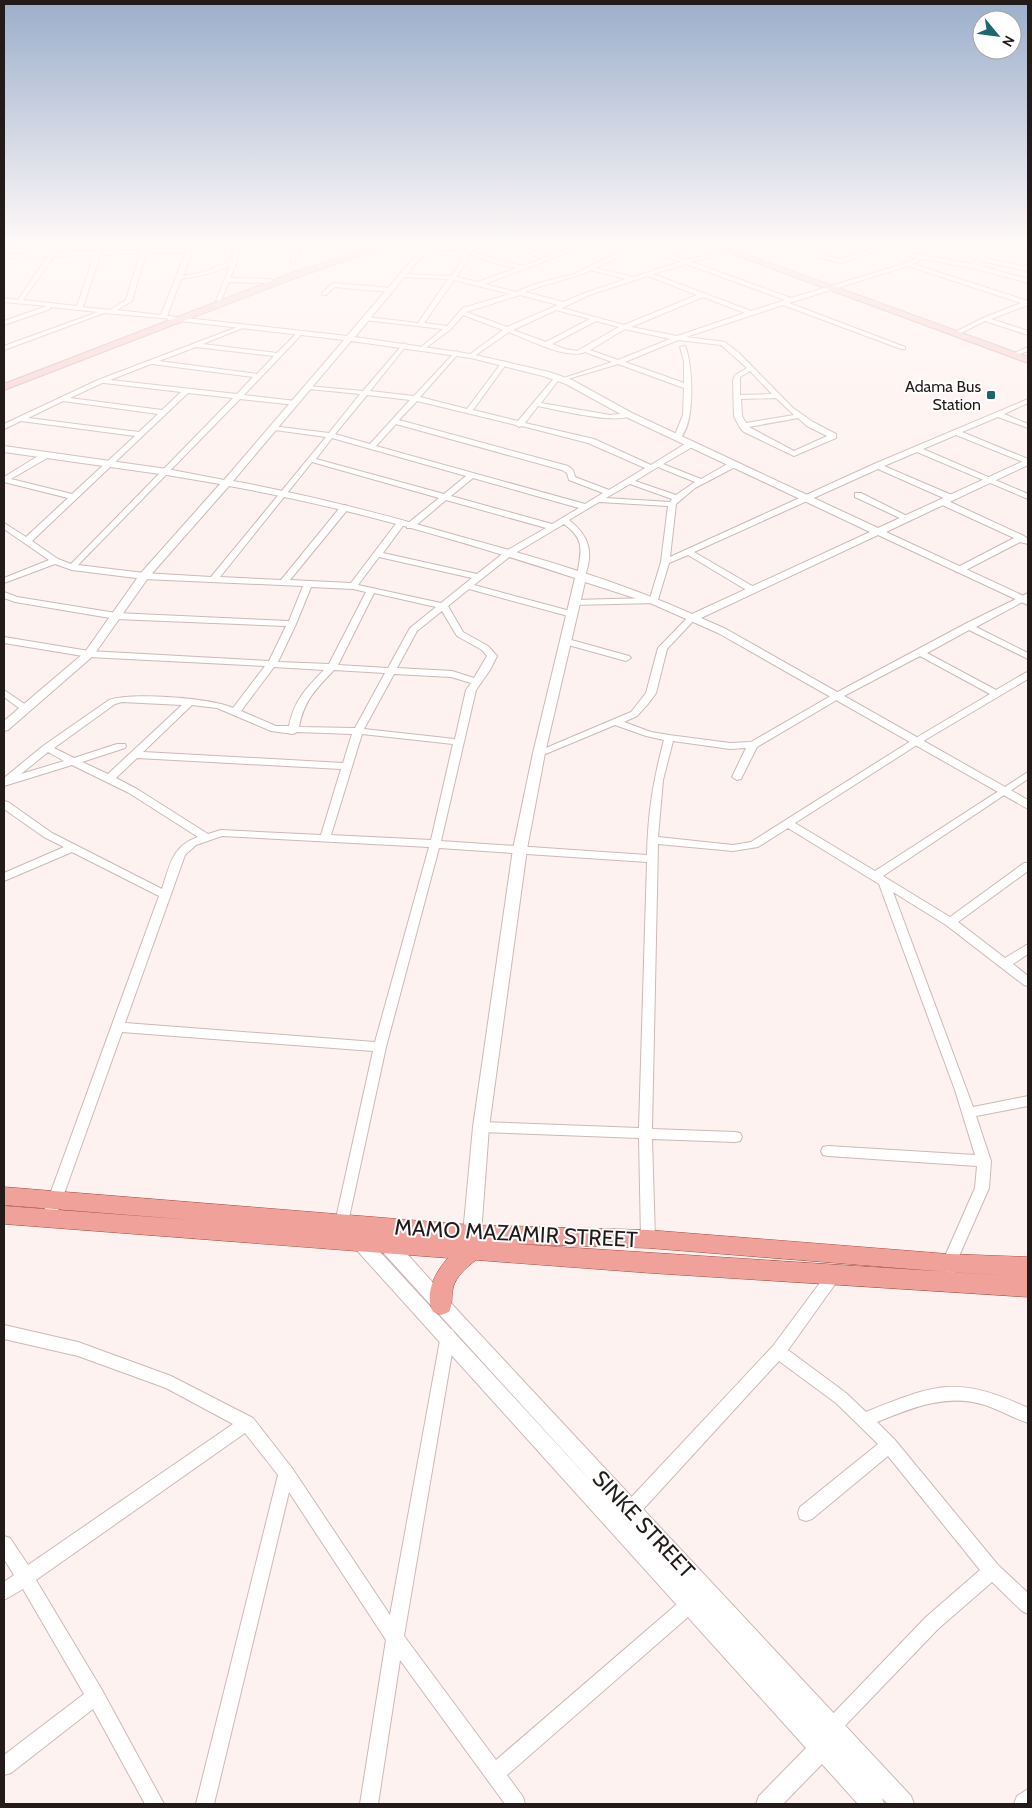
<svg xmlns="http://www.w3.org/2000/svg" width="1032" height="1808" font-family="Cabin,sans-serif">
<rect width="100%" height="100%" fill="#fef2f0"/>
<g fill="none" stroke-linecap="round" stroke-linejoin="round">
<g stroke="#ccb9b6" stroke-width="2">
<g id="minor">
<path d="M4,242H10L4,251Z"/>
<path d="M54,242H60L56,253L95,251L98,242H104L101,251L141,250L143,242H149L147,250L188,248L190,242H196L183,276L204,272L231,261L234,242H240L237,262L230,278L270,279L273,281L270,283L229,282L221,300L216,301L230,266L207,274L181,279L167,316L173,317V319L104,313L4,350V346L98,312L50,307V309L4,325V321L47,306L4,302V298L18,300L48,256L4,258V254L51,253ZM186,252L161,315L117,310L132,301L146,253ZM140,253L126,300L110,310L83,307L100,255ZM94,255L77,306L23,300L54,256Z"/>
<path d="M299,242H305L294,262H290Z"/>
<path d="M475,242H482L471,251L499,261L523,266L542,259L505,242H513L547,257L586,242H595L485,284L516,292L535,284L574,274L634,245L631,242H636L686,260L730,250V252L692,262L791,298L906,263L917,258L882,249L840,263L814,256V254L849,242H858L822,255L840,259L876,247L863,242H872L900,251L972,264L981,255L948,242H957L985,252L987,255L984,258L1028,267V271L981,261L977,265L1028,279V283L972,268L923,259L913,264L1028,301V305L991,319L1028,331V335L985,321L957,335H953V333L983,318L1021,303L908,266L789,303L905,347V349H901L783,305L686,337L725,342L739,353L793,408L813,422L836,434V438L794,456L744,432L740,428L734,416L733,381L735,375L747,368L721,345L678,340L625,362L684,383V361L680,347L685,346C693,362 696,430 678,439L674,437L683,415L684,388L618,364L561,381V379L612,362L585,352C567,360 527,339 509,332L473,357H469V355L503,330L463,315L451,329L423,350L421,349V347L443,329L365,320V318L367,317L418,323L448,279L404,277L402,276V274L451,276L462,260L461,256L429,253L427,250L462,252ZM639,247L680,262L633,277L596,268ZM467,253L496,264L517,268L478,282L456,277L468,260ZM686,264L785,300L751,311L653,274ZM591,270L626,279L585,293L563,302L525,292C546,283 570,280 591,270ZM648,276L697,295L624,325L562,308L589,295ZM454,280L510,294L463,308L447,326L424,323ZM520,295L558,305L507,327L466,312ZM703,297L745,313L677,336L631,327ZM556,310L590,319L546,342L513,330ZM596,321L619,327L577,351L565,349L552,344ZM625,329L670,339L618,360L590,350ZM750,371L772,394L740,395V377ZM776,398L794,415L746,423L742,416L741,399ZM798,418L807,426L827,436L794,451L749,427Z"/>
<path d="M333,283L390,288L393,290L390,292L334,287L326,295H322V293Z"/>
<path d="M240,326L245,327L203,344L277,353L297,333H301V335L244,395L296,401L299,403L296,405L240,399L78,565L144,573L211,577L326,437L275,430L271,428L272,426L329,433L360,394L309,389L307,388V386L363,391L404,343L406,344V346L370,391L414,396L456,351L458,352V354L420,397L467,409L502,362L504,361L507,363L473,410L518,421L555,377L557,376L560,378L541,403L610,415L629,413L633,415C617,425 558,410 538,406L525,423L594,439L651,465L688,442H694V446L663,464L701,479L731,462H737V466L695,488L676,504L670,557L874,464L1028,399V403L1004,414L1028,424V428L998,417L962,432L1028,459V464L956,435L923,449L1028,494V499L917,452L884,466L954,496V500H948L878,469L694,552L754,587V591H748L688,555L669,563L657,603L571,605L570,603L574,600L650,598L661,562L668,506L599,502L569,520C590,536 594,554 584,578L581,579L577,576C581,551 586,540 564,524L512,555L474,585L574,612V616H568L469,589L448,606L463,632L488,646L497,656L490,670L476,690L441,841L647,855C648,813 653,781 664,740L646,736L615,725L543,755H535L534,753L631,712L646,693L658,648L690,615H696L697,617L667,649L656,693L648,704L637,716L624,722L651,732L669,735L730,743L751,742L834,694L965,624L1028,593V599L976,627L1028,653V659L969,630L927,653L996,690L1025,673L1028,672V679L920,743L795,823L875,871L1028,772V779L883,876L950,917L1024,863H1028V871L958,922L1005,958L1028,944V954L1013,964L1028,976V986L1024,985L946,925L893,892L973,1107L1028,1096V1106L976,1116L991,1161L989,1188L956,1263L957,1269L955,1273L950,1275L945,1273L942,1263L975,1188L977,1166L828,1156L823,1155L821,1151L823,1147L828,1146L975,1155L955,1090L879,884L788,828L758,847L733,851L658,844L652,1129L735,1132L740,1133L742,1137L740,1141L735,1142L652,1139L655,1239L653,1243L648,1245L643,1243L641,1239L639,1138L481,1132L476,1131L474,1127L476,1123L481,1122L639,1128L647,862L439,848L386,1047L347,1227L342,1229L337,1227L335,1223L373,1051L122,1032L55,1219L53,1223L48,1225L43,1223L41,1219L159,896L72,852L4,881V873L64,847L44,837L4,809V801L8,802L52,833L162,889C170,865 172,846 198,837L129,793L72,765L4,786V778L43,746L109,700C131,692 211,698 233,708L265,666L89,657L4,643V637L89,651L269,661L286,626L116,619L15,602L4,598V592L17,597L116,613L289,621L303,586L144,579L72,570L55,564L4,583V578L49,560L4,529V523L26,537L68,498L4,482V477L43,453H49V457L11,479L72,494L135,436L21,421L4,429V424L98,380ZM196,347L274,356L257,374L159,361ZM151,364H152L253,377L237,394L110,380ZM102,383H104L181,392L162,410L70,398ZM188,393L233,398L71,564L58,559L32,541ZM367,395L410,400L370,444L335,434ZM63,401L158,414L139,432L28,418ZM417,401L516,425L519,427L522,426L588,443L645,468L609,490L575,477L573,470L568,466L399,420ZM396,424L562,470L567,473L569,480L603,493L585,504L376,446ZM332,438L466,476L444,494L316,459ZM312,462L439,498L407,524V528H413L446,500L546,528L506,551L477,574L383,553L405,523L401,521H398L351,583L290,580L348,509L349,507L345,505H342L281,580L220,577ZM658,467L695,482L676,495L635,481ZM473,478L579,508L552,524L451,496ZM630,484L672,499L670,502L606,498ZM379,557L472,578L441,603L358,585ZM311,587L353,589L366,592L329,664L278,662L296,624ZM374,593L436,607L410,628L388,668L338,665ZM442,611L457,636L482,650L487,656L474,678L452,671L397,668L417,631ZM920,656L990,694L914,739L751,842L733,845L658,837L663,780L673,741L730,749L746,748L732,777L737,780L741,779L757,747L840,698ZM274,667L324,670C306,688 294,701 289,726H276L241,711ZM334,670L385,673L355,728L299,727C304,700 316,689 334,670ZM394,674L451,677L471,683L466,690L455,739L364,729ZM122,702L182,705L108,774L82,762L125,748L126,746L125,744H117L74,758L54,748L115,704ZM192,705L217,708L271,731L293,734L297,732L352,734L343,763L143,752ZM362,734L453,744L431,840L331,835ZM48,752L64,761L21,774ZM137,758L341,769L321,835L221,830L208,834L137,789L116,778ZM222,836L429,847L375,1042L125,1023L185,855L196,845Z"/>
<path d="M1028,347V351L1013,357L1010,355Z"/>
<path d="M855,493H861L911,518L904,520L855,497Z"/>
<path d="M940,500H946L1024,536L1028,539V544L1020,542L962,572H956V568L1014,538L940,504Z"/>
<path d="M564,638L629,656L631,658L626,661L561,643V639Z"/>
<path d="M4,690L29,707V711H23L4,697Z"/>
<path d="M833,1270L838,1272L840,1276L838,1280L788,1350L846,1393L866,1412C936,1384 957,1375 1028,1408V1423C1013,1418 1000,1410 985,1405C946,1393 912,1408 877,1422L895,1440L998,1565L1028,1593V1614L1022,1611L992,1582L938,1629L838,1733L832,1736L826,1733L823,1727L826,1721L926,1617L980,1570L888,1456L812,1519L806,1521L800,1519L798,1513L800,1507L878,1444L836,1403L779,1361L637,1516L631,1518L625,1516L623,1510L625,1504L773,1346L828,1272Z"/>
<path d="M4,1325L78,1342L171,1376L253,1418L292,1468L390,1615L441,1335L443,1330L448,1328L453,1330L455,1335L404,1636L496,1760L684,1598L690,1595L696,1598L699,1604L696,1610L507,1775L523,1797L525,1804H505L400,1660L378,1804H360L386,1640L289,1492L214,1804H196L278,1475L245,1433L36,1580L102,1690L164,1804H145L93,1709L11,1773L4,1775V1755L84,1694L23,1589L4,1600V1582L14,1575L4,1559V1536L10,1538L28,1565L233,1424L166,1388L78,1356L4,1339Z"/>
</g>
</g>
<g stroke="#ccb9b6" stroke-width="2">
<g id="tertiary">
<path d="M440,242H449L420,258L355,337L471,354L549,372L572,380L632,413L878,528L1028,459V465L886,532L1028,598V605L878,535L701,618L726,629L1028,800V809L718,633L650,603L585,582L545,753L527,849L489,1127L481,1234L478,1239L472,1241L466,1239L463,1234L473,1127L513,849L533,753L575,578C462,541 347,507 229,486L148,578L93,656L8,730L4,731V721L85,652L140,574L220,484L167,475L4,452V446L167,469L224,480L344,340L171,320H168V316L347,336L411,261L416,256ZM351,341L471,358L543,376L566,384L626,417L870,532L692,614C618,581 539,558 462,537C386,515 311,495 233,481Z"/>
<path d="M360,1230L366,1232L368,1239L600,1491L379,1248L376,1243L379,1236L385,1234L391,1236L460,1313L911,1796L914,1804H888L882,1798L884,1804H858L822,1764L783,1804H756L759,1796L806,1748L353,1246L350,1241L354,1232Z"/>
<path d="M1028,1789V1804H1014L1017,1796Z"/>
</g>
</g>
<g stroke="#ccb9b6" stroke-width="2">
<g id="secondary">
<path d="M386,242H399L295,278L4,390V384L289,274Z"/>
<path d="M700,242H712L1028,357V363Z"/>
</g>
</g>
<g stroke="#a14a42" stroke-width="1">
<path id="primary" d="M4,1187L472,1225L648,1230L949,1254L1028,1257V1277L949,1272L648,1248L515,1244L1028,1277V1297L650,1273L476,1260C467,1267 456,1276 453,1288C451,1297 453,1304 449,1312L441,1315L433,1312C424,1294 435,1272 448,1258L4,1224V1206L193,1220L4,1205Z"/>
</g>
<use href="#minor" fill="#fff" fill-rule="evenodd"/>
<use href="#tertiary" fill="#fff" fill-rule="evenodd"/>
<use href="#secondary" fill="#f8d0cd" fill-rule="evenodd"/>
<use href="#primary" fill="#f0a19a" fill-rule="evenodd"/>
</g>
<linearGradient id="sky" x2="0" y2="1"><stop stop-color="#9baecb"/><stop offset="0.49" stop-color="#fff9f8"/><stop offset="1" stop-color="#fff9f8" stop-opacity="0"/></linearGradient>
<rect width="1032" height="495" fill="url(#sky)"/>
<rect fill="#1a676d" stroke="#fff" stroke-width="2" x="986" y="390" width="10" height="10" rx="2.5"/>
<g text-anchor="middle" stroke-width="4" stroke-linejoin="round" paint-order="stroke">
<g font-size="16" fill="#221b1a" stroke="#fff" text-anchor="end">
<text x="981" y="392">Adama Bus<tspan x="981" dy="18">Station</tspan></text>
</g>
<g font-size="22" fill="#221b1a" stroke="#fff">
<text transform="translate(516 1233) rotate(3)" y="8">MAMO MAZAMIR STREET</text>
<text transform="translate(644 1524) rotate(47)" y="8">SINKE STREET</text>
</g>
</g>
<rect width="1032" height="1808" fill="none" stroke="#221b1a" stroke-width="10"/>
<g transform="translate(997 35) rotate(119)"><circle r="24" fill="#ffffff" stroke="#a7a4a3"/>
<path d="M0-4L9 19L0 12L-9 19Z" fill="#1a676d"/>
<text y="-8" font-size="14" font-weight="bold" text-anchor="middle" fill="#221b1a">N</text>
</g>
</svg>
